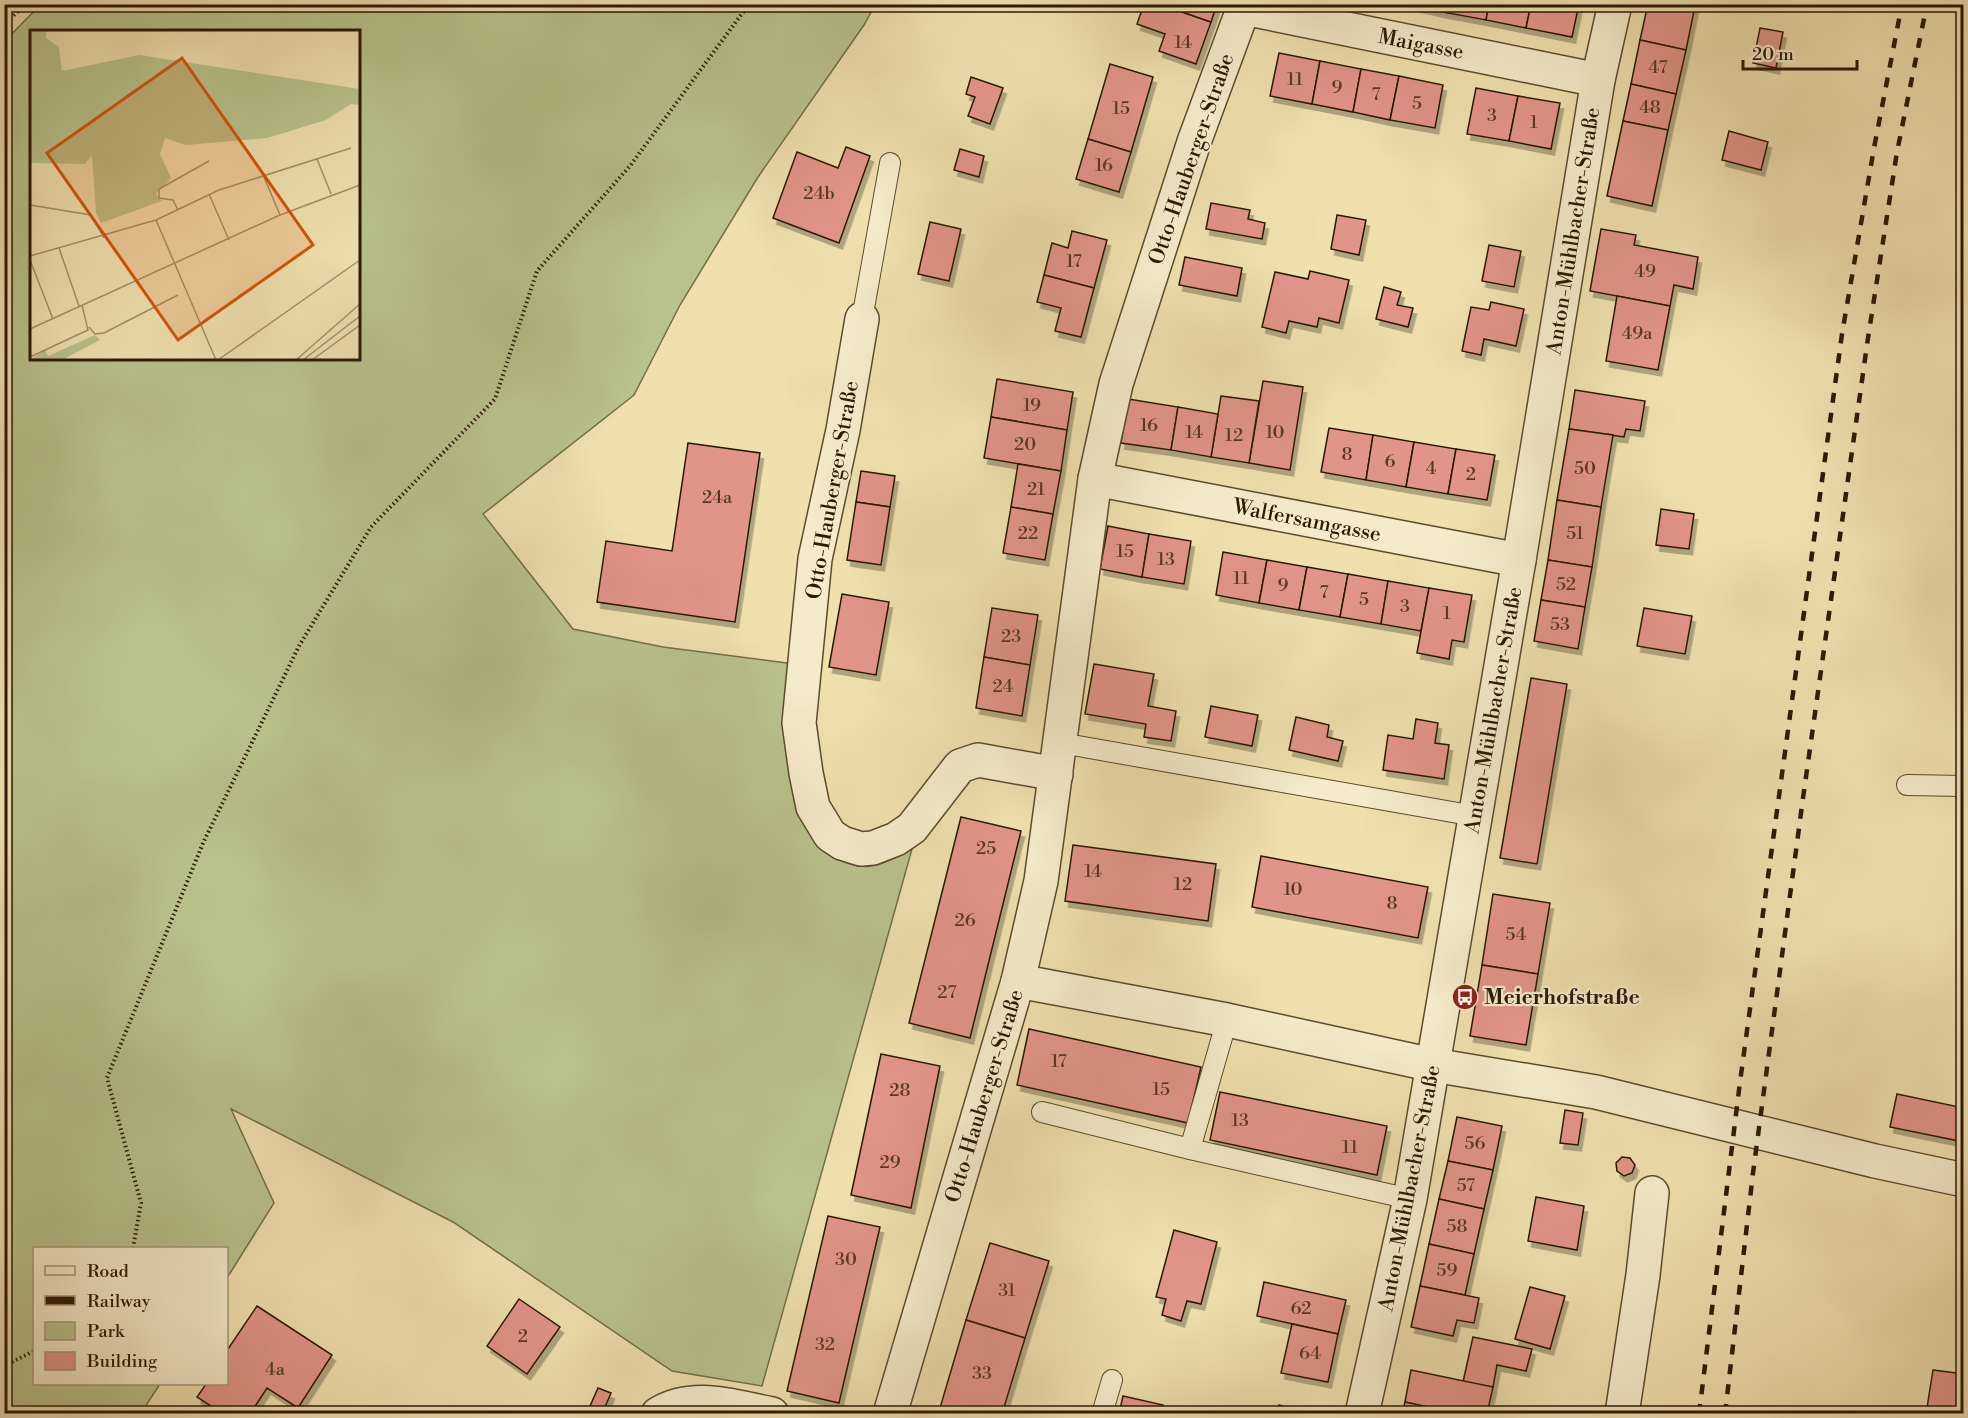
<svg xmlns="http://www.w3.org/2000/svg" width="1968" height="1418" font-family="'Libre Bodoni',serif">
<defs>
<filter id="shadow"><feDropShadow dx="3.5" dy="6" stdDeviation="0" flood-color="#0004"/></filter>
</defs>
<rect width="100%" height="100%" fill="#efe0ae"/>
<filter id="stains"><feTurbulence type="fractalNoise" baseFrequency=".00333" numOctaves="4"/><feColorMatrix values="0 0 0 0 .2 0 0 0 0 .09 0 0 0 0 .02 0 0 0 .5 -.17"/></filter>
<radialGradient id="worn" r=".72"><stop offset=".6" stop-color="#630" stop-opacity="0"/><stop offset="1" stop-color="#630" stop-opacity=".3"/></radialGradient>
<path fill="#b9c28b" stroke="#726e48" stroke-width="1.5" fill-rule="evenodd" d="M41,4L875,5L864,25L758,177L680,305L634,395L483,514L573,629L663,647L794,664L830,854C863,876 879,866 912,849L762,1386L672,1371L453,1222L231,1109L274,1203L227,1278L226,1248H34V1384H160L141,1413H5L4,42ZM32,32H358V358H32Z"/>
<g fill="#e19488" stroke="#2b1904" stroke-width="1.5" filter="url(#shadow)">
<path d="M1144,4H1159L1211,22L1196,64L1159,51L1165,34L1137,24Z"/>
<path d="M1159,4H1217L1211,22Z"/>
<path d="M1408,4H1450L1448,13Z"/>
<path d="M1450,4H1489L1486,20L1448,13Z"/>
<path d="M1489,4H1531L1526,28L1486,20Z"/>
<path d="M1531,4H1579L1572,37L1526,28Z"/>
<path d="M1648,4H1665L1694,11L1686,50L1640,40Z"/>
<path d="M1665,4H1695L1694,11Z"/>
<path d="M1760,28L1783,32L1776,68L1753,63Z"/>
<path d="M1640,40L1686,50L1676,94L1631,84Z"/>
<path d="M1279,53L1320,61L1312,104L1270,96Z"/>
<path d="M1320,61L1361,69L1353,112L1312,104Z"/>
<path d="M1110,64L1153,77L1131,152L1088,139Z"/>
<path d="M1361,69L1399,76L1390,120L1353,112Z"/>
<path d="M1399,76L1443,85L1435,128L1390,120Z"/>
<path d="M971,77L1003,88L990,124L968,116L975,97L966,94Z"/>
<path d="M1631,84L1676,94L1668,130L1623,121Z"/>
<path d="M1476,88L1518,96L1509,141L1467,134Z"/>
<path d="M1518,96L1560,103L1551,149L1509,141Z"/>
<path d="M1623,121L1668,130L1652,206L1607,196Z"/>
<path d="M1729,131L1768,142L1761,170L1722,160Z"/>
<path d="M1088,139L1131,152L1119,192L1076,179Z"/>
<path d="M846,147L870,156L839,243L773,218L797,152L838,168Z"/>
<path d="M960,149L984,156L979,177L954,170Z"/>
<path d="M1211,203L1250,210L1248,219L1265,223L1262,239L1206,229Z"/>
<path d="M1337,215L1366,220L1359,255L1331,249Z"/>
<path d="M930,222L961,229L949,281L918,274Z"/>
<path d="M1601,229L1636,235L1634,245L1698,257L1693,289L1674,285L1670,306L1590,291Z"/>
<path d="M1072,231L1107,240L1094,288L1044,275L1052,243L1068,248Z"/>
<path d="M1489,245L1521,251L1514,287L1482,281Z"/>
<path d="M1185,257L1242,268L1237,296L1179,285Z"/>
<path d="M1310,271L1349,280L1339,323L1319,318L1317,327L1289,321L1286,333L1262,327L1275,272L1308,279Z"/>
<path d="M1044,275L1094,288L1081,337L1055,331L1061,308L1037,302Z"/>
<path d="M1384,287L1401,292L1397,305L1413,308L1408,327L1376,319Z"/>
<path d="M1617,296L1670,306L1658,370L1606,361Z"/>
<path d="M1491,302L1524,309L1516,346L1484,339L1481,355L1462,351L1471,307L1489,310Z"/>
<path d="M997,379L1073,392L1067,430L991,417Z"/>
<path d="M1263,381L1303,387L1290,470L1249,463Z"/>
<path d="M1575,390L1645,401L1640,431L1626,429L1624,437L1569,429Z"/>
<path d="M1221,396L1259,401L1249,463L1211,457Z"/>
<path d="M1128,399L1178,407L1171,450L1121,443Z"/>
<path d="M1178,407L1218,414L1211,457L1171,450Z"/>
<path d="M991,417L1067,430L1061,471L984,458Z"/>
<path d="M1329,428L1373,435L1366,480L1321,472Z"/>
<path d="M1569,429L1613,435L1601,507L1557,500Z"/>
<path d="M1373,435L1414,442L1406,487L1366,480Z"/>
<path d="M1414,442L1456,449L1448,494L1406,487Z"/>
<path d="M688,443L760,453L735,622L597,602L606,541L672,551Z"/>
<path d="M1456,449L1495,455L1487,500L1448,494Z"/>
<path d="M1018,464L1061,471L1053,514L1011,507Z"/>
<path d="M861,471L895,476L890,507L856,502Z"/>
<path d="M1557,500L1601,507L1592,567L1548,560Z"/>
<path d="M856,502L890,507L881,565L847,560Z"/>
<path d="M1011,507L1053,514L1045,560L1003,553Z"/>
<path d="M1661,509L1694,514L1689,549L1656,545Z"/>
<path d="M1108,526L1149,534L1142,577L1100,569Z"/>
<path d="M1149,534L1191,541L1184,584L1142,577Z"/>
<path d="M1223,552L1267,560L1259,603L1216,595Z"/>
<path d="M1267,560L1307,567L1299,610L1259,603Z"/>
<path d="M1548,560L1592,567L1585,607L1541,600Z"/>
<path d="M1307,567L1348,574L1340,617L1299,610Z"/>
<path d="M1348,574L1388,581L1381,624L1340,617Z"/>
<path d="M1388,581L1429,588L1421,631L1381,624Z"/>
<path d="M1429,588L1472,595L1464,642L1452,640L1449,659L1417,653Z"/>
<path d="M842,594L889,602L876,675L829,667Z"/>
<path d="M1541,600L1585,607L1578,649L1534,641Z"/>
<path d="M992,608L1038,615L1030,665L984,657Z"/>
<path d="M1644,608L1692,616L1685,654L1637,646Z"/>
<path d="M984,657L1030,665L1022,716L976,708Z"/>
<path d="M1094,664L1154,674L1148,706L1176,711L1171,741L1144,737L1146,724L1085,714Z"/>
<path d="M1531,678L1567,684L1537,864L1500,858Z"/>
<path d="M1211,706L1258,715L1252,746L1205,737Z"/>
<path d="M1296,717L1329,725L1327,737L1343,741L1338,761L1289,750Z"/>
<path d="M1416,719L1438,723L1435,743L1449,745L1444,779L1383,770L1388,735L1413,739Z"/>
<path d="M961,817L1021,831L970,1038L909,1023Z"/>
<path d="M1073,845L1216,864L1208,921L1065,901Z"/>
<path d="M1261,856L1428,887L1418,938L1252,907Z"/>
<path d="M1493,894L1550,903L1538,974L1482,965Z"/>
<path d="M1482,965L1538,974L1526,1045L1470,1036Z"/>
<path d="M1029,1029L1201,1067L1188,1123L1017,1085Z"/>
<path d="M881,1054L940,1066L911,1208L851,1195Z"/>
<path d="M1220,1092L1387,1126L1377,1175L1210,1140Z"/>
<path d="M1897,1094L1964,1108V1142L1890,1127Z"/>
<path d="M1565,1110L1583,1113L1578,1145L1560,1143Z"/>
<path d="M1457,1117L1502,1126L1493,1170L1448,1161Z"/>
<path d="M1622,1157L1630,1158L1635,1165L1632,1173L1624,1176L1617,1171L1616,1163Z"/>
<path d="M1448,1161L1493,1170L1484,1209L1439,1199Z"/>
<path d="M1536,1197L1584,1206L1577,1250L1528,1241Z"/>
<path d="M1439,1199L1484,1209L1474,1254L1429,1244Z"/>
<path d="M828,1216L880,1227L839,1403L787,1391Z"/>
<path d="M1174,1230L1217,1242L1201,1304L1187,1301L1181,1321L1162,1315L1166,1299L1156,1297Z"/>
<path d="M990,1243L1049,1261L1025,1338L966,1320Z"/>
<path d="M1429,1244L1474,1254L1465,1295L1420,1286Z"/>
<path d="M1264,1282L1346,1300L1338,1334L1257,1316Z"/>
<path d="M1420,1286L1479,1298L1474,1323L1457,1320L1453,1336L1411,1327Z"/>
<path d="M1530,1287L1565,1296L1550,1349L1515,1339Z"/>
<path d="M519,1299L560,1327L527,1374L487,1346Z"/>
<path d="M257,1306L332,1355L298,1408L267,1388L250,1414H223L197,1397L206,1384H226V1352Z"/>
<path d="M966,1320L1025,1338L1002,1414H957L940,1408Z"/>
<path d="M1292,1324L1338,1334L1328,1382L1281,1373Z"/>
<path d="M1473,1337L1532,1349L1526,1371L1497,1365L1493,1387L1463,1382Z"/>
<path d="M1411,1370L1493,1387L1487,1414H1460L1405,1402Z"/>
<path d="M1933,1370L1964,1374V1414H1926Z"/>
<path d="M598,1388L611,1393L602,1414H589L587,1413Z"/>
<path d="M1123,1396L1163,1405L1161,1414H1119Z"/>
<path d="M1405,1402L1446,1411V1414H1402Z"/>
<path d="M1279,1405L1312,1414H1277Z"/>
</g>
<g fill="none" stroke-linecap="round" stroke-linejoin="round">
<g stroke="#5c4b2e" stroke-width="22">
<g id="lane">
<path d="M862,319L890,163"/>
<path d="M1061,743L1475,816"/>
<path d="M1907,785L1964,786"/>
<path d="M1042,1112L1190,1149L1410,1199"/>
<path d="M1190,1149L1227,1020"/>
<path d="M1102,1414L1112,1380"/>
</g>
</g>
<g stroke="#5c4b2e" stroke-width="36">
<g id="street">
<path d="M1244,8L1598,80"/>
<path d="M862,319L843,430L815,559L799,723L806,773L813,807L830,835L842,843L861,849L873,848L896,839L912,828L960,766L978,760L1056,774"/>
<path d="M1095,479L1519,560"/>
<path d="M1018,981L1227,1020L1433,1065L1596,1092L1875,1161L1964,1180"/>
<path d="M658,1414C693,1392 735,1407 772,1414"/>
<path d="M890,1414L1018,981L1041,881L1095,479L1116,384L1194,142L1245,4"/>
<path d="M1362,1414L1410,1199L1519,560L1598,80L1615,4"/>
<path d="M1622,1414L1643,1275L1652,1193"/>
</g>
</g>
<g stroke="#2b1904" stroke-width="4" stroke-dasharray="1.5 3" stroke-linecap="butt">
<path d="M4,25L25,4"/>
<path d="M133,1248L141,1203L107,1078L203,843L299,646L371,527L495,399L537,271L630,166L749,4"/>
<path d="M4,1366L34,1351"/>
</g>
<use href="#lane" stroke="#f5ebca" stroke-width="20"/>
<use href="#street" stroke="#f5ebca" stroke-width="33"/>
<g stroke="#2b1904" stroke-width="4.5" stroke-dasharray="10 10" stroke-linecap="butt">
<path d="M1699,1414L1740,1082L1842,334L1874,148L1902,4"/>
<path d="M1725,1414L1753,1173L1803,798L1868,338L1897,152L1927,4"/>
</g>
</g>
<defs>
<g id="bus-disc" transform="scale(1.35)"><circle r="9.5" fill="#8f2418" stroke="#f5ebca"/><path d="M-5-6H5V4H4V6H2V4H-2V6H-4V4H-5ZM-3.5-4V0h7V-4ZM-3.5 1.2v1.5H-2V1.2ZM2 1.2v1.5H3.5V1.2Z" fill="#fff"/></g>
</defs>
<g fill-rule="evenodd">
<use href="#bus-disc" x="1465" y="997"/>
</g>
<g text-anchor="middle" stroke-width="4.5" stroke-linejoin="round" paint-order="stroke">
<g font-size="18" fill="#583825">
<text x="1183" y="48">14</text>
<text x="1658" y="73">47</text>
<text x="1295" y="85">11</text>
<text x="1337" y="93">9</text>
<text x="1376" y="100">7</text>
<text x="1417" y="109">5</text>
<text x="1650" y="113">48</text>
<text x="1121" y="114">15</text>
<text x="1492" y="121">3</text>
<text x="1534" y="128">1</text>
<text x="1104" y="171">16</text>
<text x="819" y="199">24b</text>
<text x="1074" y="267">17</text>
<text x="1645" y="277">49</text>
<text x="1637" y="339">49a</text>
<text x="1032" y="411">19</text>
<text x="1149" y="431">16</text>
<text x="1194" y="438">14</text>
<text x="1275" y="438">10</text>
<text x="1234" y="441">12</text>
<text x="1025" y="450">20</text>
<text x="1347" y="460">8</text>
<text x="1390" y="467">6</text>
<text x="1431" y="474">4</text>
<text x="1585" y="474">50</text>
<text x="1471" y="480">2</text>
<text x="1036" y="495">21</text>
<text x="717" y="503">24a</text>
<text x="1028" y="539">22</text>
<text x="1575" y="539">51</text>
<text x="1125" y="557">15</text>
<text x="1166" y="565">13</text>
<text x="1241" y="584">11</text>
<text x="1566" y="590">52</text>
<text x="1283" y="591">9</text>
<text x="1324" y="598">7</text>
<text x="1364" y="605">5</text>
<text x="1405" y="612">3</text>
<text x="1447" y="619">1</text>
<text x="1560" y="630">53</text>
<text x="1011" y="642">23</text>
<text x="1003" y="692">24</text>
<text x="986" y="854">25</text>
<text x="1093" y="877">14</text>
<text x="1183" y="890">12</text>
<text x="1293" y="895">10</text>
<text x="1392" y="909">8</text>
<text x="965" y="926">26</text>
<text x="1516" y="940">54</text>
<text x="947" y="998">27</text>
<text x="1059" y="1067">17</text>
<text x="1161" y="1095">15</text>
<text x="900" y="1096">28</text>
<text x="1240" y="1126">13</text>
<text x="1475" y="1149">56</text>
<text x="1350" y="1153">11</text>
<text x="890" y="1168">29</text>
<text x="1466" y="1191">57</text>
<text x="1457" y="1232">58</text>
<text x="846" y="1265">30</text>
<text x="1447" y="1276">59</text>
<text x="1007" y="1296">31</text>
<text x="1301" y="1314">62</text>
<text x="523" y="1342">2</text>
<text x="825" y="1350">32</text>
<text x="1310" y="1359">64</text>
<text x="275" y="1375">4a</text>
<text x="982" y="1379">33</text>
</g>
<g font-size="21" fill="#2b1904" stroke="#f5ebca">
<text transform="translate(1421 44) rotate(11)" y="7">Maigasse</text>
<text transform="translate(1191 159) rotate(-71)" y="7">Otto-Hauberger-Straße</text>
<text transform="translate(1573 231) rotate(-81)" y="7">Anton-Mühlbacher-Straße</text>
<text transform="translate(832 490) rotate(-80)" y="7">Otto-Hauberger-Straße</text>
<text transform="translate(1307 520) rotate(11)" y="7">Walfersamgasse</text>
<text transform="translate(1493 710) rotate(-80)" y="7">Anton-Mühlbacher-Straße</text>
<text transform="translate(984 1096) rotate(-73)" y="7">Otto-Hauberger-Straße</text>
<text transform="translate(1409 1188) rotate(-79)" y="7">Anton-Mühlbacher-Straße</text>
</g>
<g font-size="21" font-weight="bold" fill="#2b1904" stroke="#f5ebca" text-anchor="start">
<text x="1484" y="1004">Meierhofstraße</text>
</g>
</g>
<g transform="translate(30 30)">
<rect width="330" height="330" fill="#efe0ae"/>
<path d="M0,0H16V8L29,17L32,41L109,25L330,59V75L321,74L296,90L237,108L156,115L135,108L130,124L141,148L126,164L132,171L71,193L66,183L62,125L55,134L0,133ZM65,305L70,310L32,330H0L15,320L18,326Z" fill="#b9c28b"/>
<path fill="none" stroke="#a1906a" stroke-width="1.5" d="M287,129L301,164M234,147L250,185M179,164L199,210M0,175L61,185L74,208M148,180L143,170L129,168V159L179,131M126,190L186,330M29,218L49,276M0,226L126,190L189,160L321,118M0,230L23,289M59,297L65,304L74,303L148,265M0,299L250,185L330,155M0,327L58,300L52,275M188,330L330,230M266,330L330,274M273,330L330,286M282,330L330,295"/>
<path fill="#d5530b" fill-opacity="0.15" stroke="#d5530b" stroke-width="3" d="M152,28L283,215L148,310L17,123Z"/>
<rect width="330" height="330" fill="none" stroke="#2b1904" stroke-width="3"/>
</g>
<rect width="1968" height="1418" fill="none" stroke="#efe0ae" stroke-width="24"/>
<rect x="6" y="6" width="1956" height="1406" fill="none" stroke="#2b1904" stroke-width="3"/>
<rect x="12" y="12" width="1944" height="1394" fill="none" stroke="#2b1904" stroke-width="1.5"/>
<rect x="33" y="1247" width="195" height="138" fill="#f5ebca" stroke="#a4977b" stroke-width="1.5"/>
<rect x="45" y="1266" width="30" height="9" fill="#f5ebca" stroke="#a4977b" stroke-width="1.5"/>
<text x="87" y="1277" font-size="18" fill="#2b1904">Road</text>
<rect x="45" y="1296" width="30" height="9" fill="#2b1904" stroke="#a4977b" stroke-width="1.5"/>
<text x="87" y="1307" font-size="18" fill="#2b1904">Railway</text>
<rect x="45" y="1322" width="30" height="18" fill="#b9c28b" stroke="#a4977b" stroke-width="1.5"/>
<text x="87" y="1337" font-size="18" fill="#2b1904">Park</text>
<rect x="45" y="1352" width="30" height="18" fill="#e19488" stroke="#a4977b" stroke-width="1.5"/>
<text x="87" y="1367" font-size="18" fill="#2b1904">Building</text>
<path d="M1743 60v9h114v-9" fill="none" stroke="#2b1904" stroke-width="3"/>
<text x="1752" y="60" font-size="18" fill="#2b1904" stroke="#f5ebca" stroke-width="4.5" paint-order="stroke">20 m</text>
<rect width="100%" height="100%" filter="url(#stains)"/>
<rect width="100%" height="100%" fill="url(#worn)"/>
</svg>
